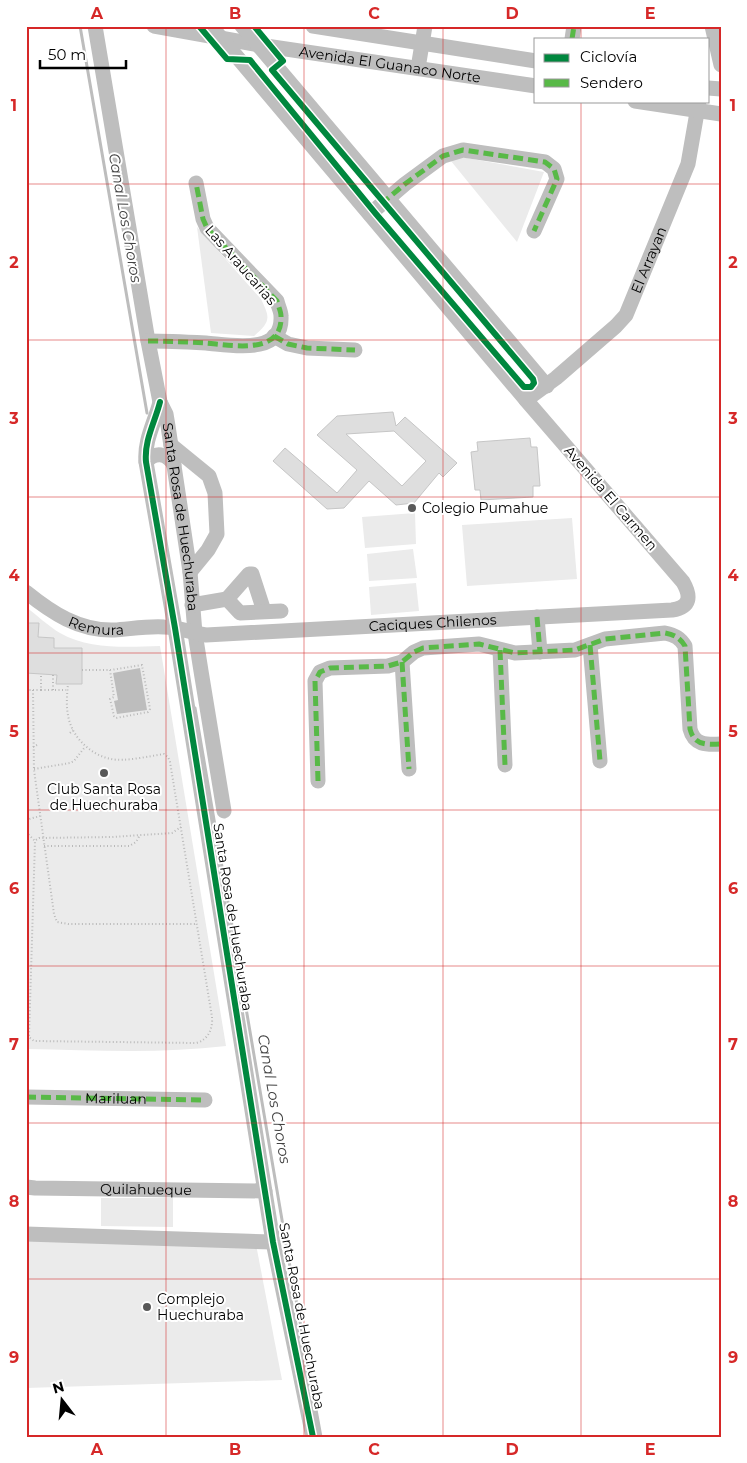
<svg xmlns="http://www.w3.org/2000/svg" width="747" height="1463" font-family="Montserrat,sans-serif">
<rect width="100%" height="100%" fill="#fff"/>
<g fill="#ebebeb">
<path d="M461,157L544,172L517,242L451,161Z"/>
<path d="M197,227L261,299C270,318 271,321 254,336L211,333Z"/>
<path d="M415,513L416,544L365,548L362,517Z"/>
<path d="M572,518L577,579L467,586L462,525Z"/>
<path d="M413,549L417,578L369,581L367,554Z"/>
<path d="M416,583L419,611L371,615L369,587Z"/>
<path d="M26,607C37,615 48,626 60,633C90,650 127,647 160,646L226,1046C160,1054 93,1050 26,1049V894L29,849H26Z"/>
<path d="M101,1198H173V1227L101,1226Z"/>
<path d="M26,1230L254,1234L282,1380L26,1388Z"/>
</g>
<path fill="#bdbdbd" d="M140,668L147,710L117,714L114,701L118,700L113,673Z"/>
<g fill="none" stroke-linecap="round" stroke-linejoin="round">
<g stroke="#bdbdbd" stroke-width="3">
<path d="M80,26L147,413"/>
<path d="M195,708L289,1261L321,1437"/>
</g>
</g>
<g fill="#dedede" stroke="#c6c6c6" fill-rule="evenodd">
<path d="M393,412L396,426L405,417L457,463L443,477L439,473L414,503L396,505L369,481L344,508L327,509L273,461L285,448L337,493L357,470L317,435L337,416ZM394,431L426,461L402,486L346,434Z"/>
<path d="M530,438L531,447H537L540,486H533V497L481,500L480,490H475L471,452L478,451L477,442Z"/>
<path d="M26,623H39L38,637L54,638V648H82V684H56L57,675L26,673Z"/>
</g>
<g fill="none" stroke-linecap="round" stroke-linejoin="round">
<g stroke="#b9b9b9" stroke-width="2" stroke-dasharray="1 2.5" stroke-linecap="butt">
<path d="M82,670H111L142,665L150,709L148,712L116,718L114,716L110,699L114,697L110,670"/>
<path d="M53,675V690"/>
<path d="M26,690H41V675"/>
<path d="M33,690L34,770L54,914L57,922L68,924H196"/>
<path d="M41,690H66"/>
<path d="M70,733L73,730"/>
<path d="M33,747L39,744"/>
<path d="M34,769L70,763L74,761L85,747"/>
<path d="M26,820L40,816"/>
<path d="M26,832L35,841L29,1037L34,1041L196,1043C208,1040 213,1029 212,1017L170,762L168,757L164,754C150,756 124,762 111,759C90,755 71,736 68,715C66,705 67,694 68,684"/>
<path d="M36,840L39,838L112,837L172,833L181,827"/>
<path d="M44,846H129L136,842L140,835"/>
</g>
<g stroke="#bebebe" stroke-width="15">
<path id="s1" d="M95,26L148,341L160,402L166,414L168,426L190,572L195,633L201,671L224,811"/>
<path id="s2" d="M154,26L259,45L536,86"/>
<path id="s3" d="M211,26L526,400L556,378L616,326L626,315L688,164L699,101"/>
<path d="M242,26L547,386"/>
<path d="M313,26L536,61"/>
<path d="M712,26L721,65"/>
<path d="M572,39L574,26"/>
<path d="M418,68L425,26"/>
<path d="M708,88L721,89"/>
<path d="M635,101L721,114"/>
<path d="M370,214L405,184L443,156L463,150L545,162L554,169L557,179L534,231"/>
<path d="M274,336L288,344L307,348L355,350"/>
<path d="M148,341C168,341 187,342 206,343C231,345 283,356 281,316C281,311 278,306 277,301L207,228L203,219L196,183"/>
<path d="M160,402C155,422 144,440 146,462L175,628L273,1242L313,1437"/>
<path d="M171,445L209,476L215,493L217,534L208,550L190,572"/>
<path d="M146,462C155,451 167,453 174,465"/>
<path id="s4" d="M26,592C52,613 79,631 114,630C130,629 147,626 164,627C178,627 192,633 206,635L672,610C691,607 691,596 683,582L526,400"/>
<path d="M227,599L249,574H252L264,611"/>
<path d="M192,605L227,599L240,613L281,611"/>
<path d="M537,617L540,652"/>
<path d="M590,645L600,761"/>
<path d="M500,650L505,765"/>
<path d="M402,662L409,769"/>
<path d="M318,781L315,681L320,672L330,668L388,666L402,662L414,652L423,648L479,644L515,653L575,650L605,639L665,633C675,635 680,638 685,646L690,729C694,745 706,745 721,744"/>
<path d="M26,1097L205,1100"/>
<path id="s5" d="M26,1187L35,1188L265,1191"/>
<path d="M26,1234L273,1242"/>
</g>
<g stroke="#58b947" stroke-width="5" stroke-dasharray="10 5" stroke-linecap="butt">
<path d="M572,39L574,26"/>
<path d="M381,204L405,184L443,156L463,150L545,162L554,169L557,179L534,231"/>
<path d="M274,336L288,344L307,348L355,350"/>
<path d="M148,341C168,341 187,342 206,343C231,345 283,356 281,316C281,311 278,306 277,301L207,228L203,219L196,183"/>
<path d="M537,617L540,652"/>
<path d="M590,645L600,761"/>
<path d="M500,650L505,765"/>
<path d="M402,662L409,769"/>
<path d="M318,781L315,681L320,672L330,668L388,666L402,662L414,652L423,648L479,644L515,653L575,650L605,639L665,633C675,635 680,638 685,646L690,729C694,745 706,745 721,744"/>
<path id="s6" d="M26,1097L205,1100"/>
</g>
<g stroke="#fff" stroke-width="9">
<g id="cycleway">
<path d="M199,26L227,59L250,60L376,214L524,387H531L534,383L533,379L272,70L283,61L254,26"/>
<path d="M160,402C155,422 144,440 146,462L175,628L273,1242L313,1437"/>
</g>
</g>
<use href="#cycleway" stroke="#00873e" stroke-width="6"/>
</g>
<path fill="none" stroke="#d62828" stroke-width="1" stroke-opacity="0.55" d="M166,26V1437M304,26V1437M443,26V1437M581,26V39M581,101V1437M26,184H721M26,340H721M26,497H721M26,653H721M26,810H721M26,966H721M26,1123H721M26,1279H721"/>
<g fill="#595959" stroke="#fff" stroke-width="2">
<circle cx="412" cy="508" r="5"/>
<circle cx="104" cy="773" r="5"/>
<circle cx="147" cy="1307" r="5"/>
</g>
<g text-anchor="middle" stroke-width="4" stroke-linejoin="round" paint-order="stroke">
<g font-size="14" fill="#000" stroke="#fff">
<text dy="5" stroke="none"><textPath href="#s2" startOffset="239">Avenida El Guanaco Norte</textPath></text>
<text dy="5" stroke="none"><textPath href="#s3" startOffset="680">El Arrayan</textPath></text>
<text transform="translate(241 265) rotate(49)" y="5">Las Araucarias</text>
<text transform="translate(611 498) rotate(49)" y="5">Avenida El Carmen</text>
<text dy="5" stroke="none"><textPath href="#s1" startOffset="499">Santa Rosa de Huechuraba</textPath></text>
<text dy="5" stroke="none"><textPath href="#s4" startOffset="80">Remura</textPath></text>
<text dy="5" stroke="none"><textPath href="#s4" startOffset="418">Caciques Chilenos</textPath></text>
<text transform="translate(233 917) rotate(81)" y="5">Santa Rosa de Huechuraba</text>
<text dy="5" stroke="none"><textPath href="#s6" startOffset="90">Mariluan</textPath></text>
<text dy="5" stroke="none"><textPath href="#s5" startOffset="120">Quilahueque</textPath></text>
<text transform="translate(302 1316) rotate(79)" y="5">Santa Rosa de Huechuraba</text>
</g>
<g font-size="14" fill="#000" stroke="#fff" text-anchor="start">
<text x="422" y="513">Colegio Pumahue</text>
<text x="104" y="794" text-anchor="middle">Club Santa Rosa<tspan x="104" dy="16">de Huechuraba</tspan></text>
<text x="157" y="1304">Complejo<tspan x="157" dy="16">Huechuraba</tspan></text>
</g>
<g font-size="15" font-style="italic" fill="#424242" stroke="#fff">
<text transform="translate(125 218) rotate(80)" y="5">Canal Los Choros</text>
<text transform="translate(274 1099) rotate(80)" y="5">Canal Los Choros</text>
</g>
</g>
<rect width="747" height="1463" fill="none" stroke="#ffffff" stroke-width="55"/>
<rect x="534" y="38" width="175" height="65" fill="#ffffff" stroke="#999999"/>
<rect x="544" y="54" width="25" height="8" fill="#00873e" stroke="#999999"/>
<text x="580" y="62" font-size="15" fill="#000000">Ciclovía</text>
<rect x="544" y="79" width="25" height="8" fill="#58b947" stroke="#999999"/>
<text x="580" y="88" font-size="15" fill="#000000">Sendero</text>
<g transform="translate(62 1400) rotate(344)" stroke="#ffffff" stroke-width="4" paint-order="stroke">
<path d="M0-4L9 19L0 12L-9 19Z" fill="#000000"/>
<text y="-8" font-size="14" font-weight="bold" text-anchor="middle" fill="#000000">N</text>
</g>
<path d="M40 60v8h86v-8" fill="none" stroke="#000000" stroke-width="2.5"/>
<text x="48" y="60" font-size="15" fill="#000000" stroke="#ffffff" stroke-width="4" paint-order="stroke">50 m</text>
<rect x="28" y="28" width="692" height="1408" fill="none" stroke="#d62828" stroke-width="2"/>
<g font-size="16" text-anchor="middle" font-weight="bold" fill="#d62828">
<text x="97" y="19">A</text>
<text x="235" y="19">B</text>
<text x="374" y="19">C</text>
<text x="512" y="19">D</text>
<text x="650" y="19">E</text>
<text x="14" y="111">1</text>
<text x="733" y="111">1</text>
<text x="14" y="268">2</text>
<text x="733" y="268">2</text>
<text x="14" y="424">3</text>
<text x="733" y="424">3</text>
<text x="14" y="581">4</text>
<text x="733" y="581">4</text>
<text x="14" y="737">5</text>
<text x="733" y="737">5</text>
<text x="14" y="894">6</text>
<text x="733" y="894">6</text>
<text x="14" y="1050">7</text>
<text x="733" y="1050">7</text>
<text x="14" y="1207">8</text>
<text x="733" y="1207">8</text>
<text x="14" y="1363">9</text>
<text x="733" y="1363">9</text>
<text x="97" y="1455">A</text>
<text x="235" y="1455">B</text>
<text x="374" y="1455">C</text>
<text x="512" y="1455">D</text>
<text x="650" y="1455">E</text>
</g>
</svg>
